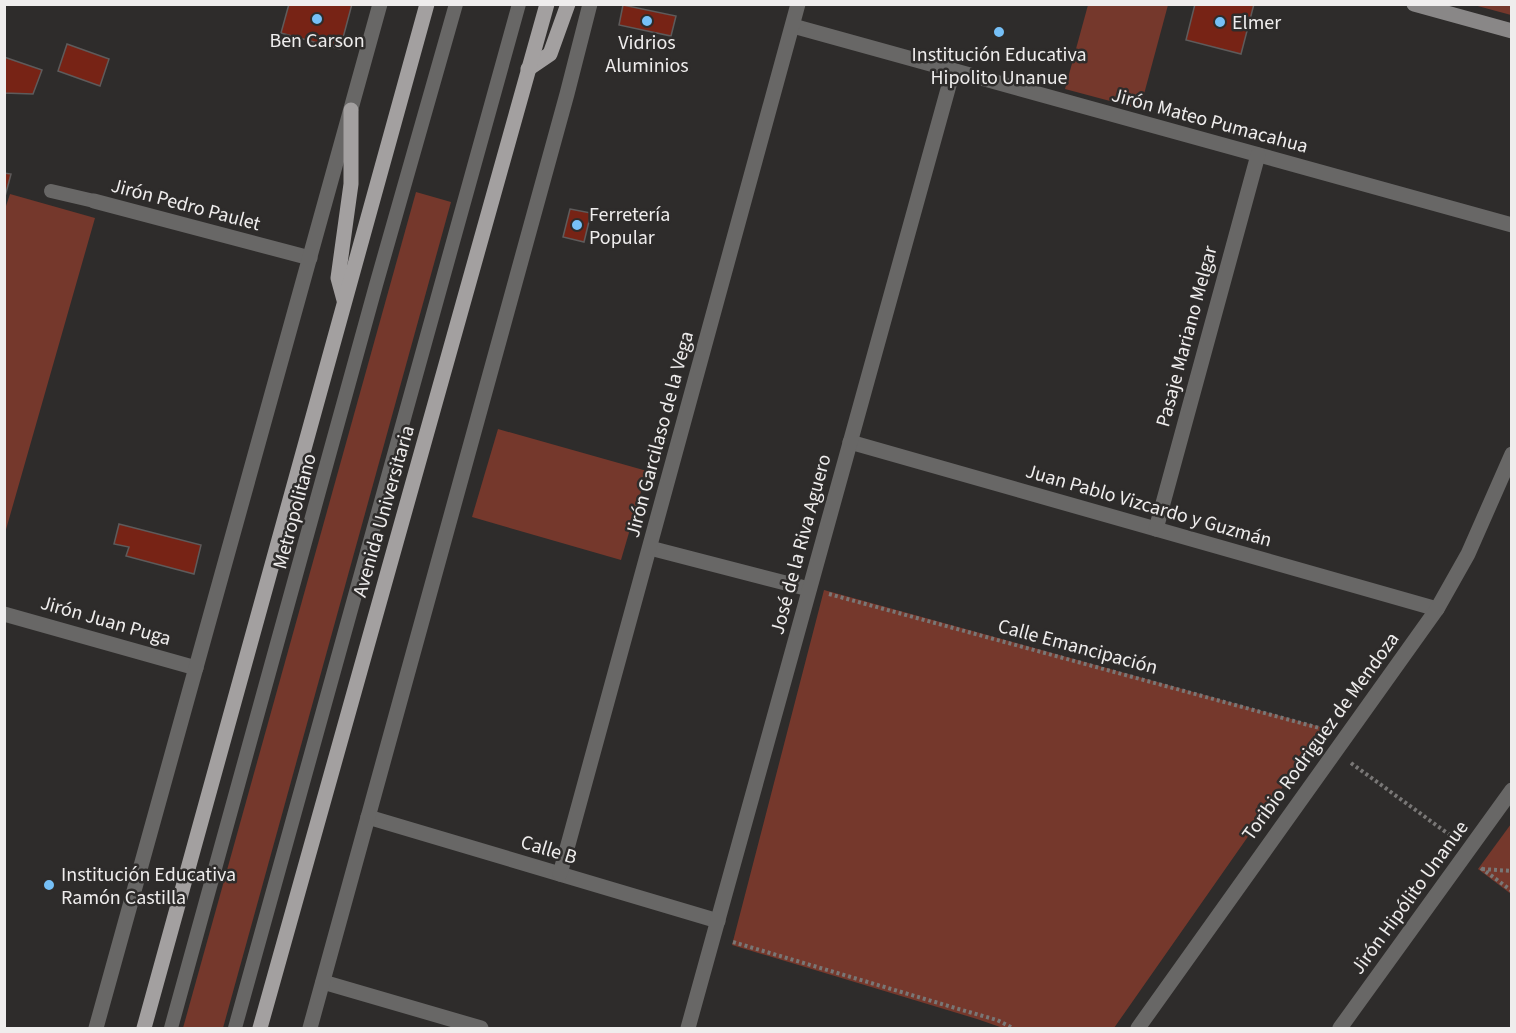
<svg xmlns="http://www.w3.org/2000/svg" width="1516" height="1033" font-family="'Source Sans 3',sans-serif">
<rect width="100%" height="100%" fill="#2e2c2b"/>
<g fill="#75382c">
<path d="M1088,5H1168L1140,109L1065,89Z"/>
<path d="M1474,5H1511V15Z"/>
<path d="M416,192L451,202L223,1028H183Z"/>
<path d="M10,194L95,218L5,533L4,206H6Z"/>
<path d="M498,429L647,471L621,560L472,517Z"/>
<path d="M824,590L1324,728L1114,1028H1003L977,1019L732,945Z"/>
<path d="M1511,824V894L1478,869Z"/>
</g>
<g fill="#772315" stroke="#5e5b5b" stroke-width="1.5">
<path d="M289,4H352L340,49L281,33Z"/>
<path d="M1195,4H1254L1241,54L1186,40Z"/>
<path d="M623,5L676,16L671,36L619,25Z"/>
<path d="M67,44L109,59L100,86L58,71Z"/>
<path d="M4,57L42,70L33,94L4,93Z"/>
<path d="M4,173L11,174L4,200Z"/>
<path d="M570,209L591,213L584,242L563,237Z"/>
<path d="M119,524L201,545L194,574L126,556L129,547L114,544Z"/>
</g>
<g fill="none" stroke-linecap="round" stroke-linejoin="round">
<g stroke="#797776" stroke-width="4" stroke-dasharray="3 3" stroke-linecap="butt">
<path d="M829,594L1323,729"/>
<path d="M1351,763L1454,838"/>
<path d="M1481,868L1512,891"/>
<path d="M1482,869L1512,871"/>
<path d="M733,942L962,1010L997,1020L1013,1028"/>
</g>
<g stroke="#686766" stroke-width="14">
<path d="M51,191L94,201"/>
<path d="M171,1028L376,285L456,4"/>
<path d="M235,1028L519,4"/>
</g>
<g stroke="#686766" stroke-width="15">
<path d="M793,26L1512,225"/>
<path d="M94,201L310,258"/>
<path d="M850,442L1437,609"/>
<path d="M1156,529L1258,155"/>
<path d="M650,548L809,589"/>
<path d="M4,614L196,668"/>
<path d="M368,817L718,921"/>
<path d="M560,874L798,4"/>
<path d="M323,982L481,1028"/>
<path d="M688,1028L953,71"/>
<path d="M1138,1028L1437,609L1468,554L1512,454"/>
<path d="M1340,1028L1512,790"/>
</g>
<g stroke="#686766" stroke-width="15">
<path d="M96,1028L380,4"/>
<path d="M310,1028L567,94L590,4"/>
</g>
<path stroke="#898787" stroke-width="15" d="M1414,4L1512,31"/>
<g stroke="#a3a0a0" stroke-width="15">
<path d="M528,69L550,54L568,4"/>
<path d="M344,300L338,278L351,184V110"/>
<path d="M144,1028L427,4"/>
<path d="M260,1028L547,4"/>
</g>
</g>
<g fill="#76c0f7" stroke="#2e2c2b" stroke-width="2">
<circle cx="317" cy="19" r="6"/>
<circle cx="647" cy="21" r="6"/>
<circle cx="1220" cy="22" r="6"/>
<circle cx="999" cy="32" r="6"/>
<circle cx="577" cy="225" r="6"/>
<circle cx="49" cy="885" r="6"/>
</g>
<g text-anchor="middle" stroke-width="5" stroke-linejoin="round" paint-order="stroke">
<g font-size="20" fill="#efeded" stroke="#2e2c2b" text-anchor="start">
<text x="1232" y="29">Elmer</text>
<text x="317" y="47" text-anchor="middle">Ben Carson</text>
<text x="647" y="49" text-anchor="middle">Vidrios<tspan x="647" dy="23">Aluminios</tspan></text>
<text x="999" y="61" text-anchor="middle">Institución Educativa<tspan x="999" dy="23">Hipolito Unanue</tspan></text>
<text x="589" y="221">Ferretería<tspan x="589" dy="23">Popular</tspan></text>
<text x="61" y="881">Institución Educativa<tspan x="61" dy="23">Ramón Castilla</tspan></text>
</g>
<g font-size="20" fill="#efeded" stroke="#2e2c2b">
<text transform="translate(1210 120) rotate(15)" y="7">Jirón Mateo Pumacahua</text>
<text transform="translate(186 204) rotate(15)" y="7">Jirón Pedro Paulet</text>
<text transform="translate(1186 336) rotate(-75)" y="7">Pasaje Mariano Melgar</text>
<text transform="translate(659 434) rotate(-75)" y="7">Jirón Garcilaso de la Vega</text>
<text transform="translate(1149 505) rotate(16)" y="7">Juan Pablo Vizcardo y Guzmán</text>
<text transform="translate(294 511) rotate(-75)" y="7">Metropolitano</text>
<text transform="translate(383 511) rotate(-74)" y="7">Avenida Universitaria</text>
<text transform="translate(800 544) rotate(-75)" y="7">José de la Riva Aguero</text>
<text transform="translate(106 620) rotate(16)" y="7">Jirón Juan Puga</text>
<text transform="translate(1078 646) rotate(15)" y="7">Calle Emancipación</text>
<text transform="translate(1320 736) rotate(-54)" y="7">Toribio Rodriguez de Mendoza</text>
<text transform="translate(549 849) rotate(17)" y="7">Calle B</text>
<text transform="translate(1409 897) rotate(-54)" y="7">Jirón Hipólito Unanue</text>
</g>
</g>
<rect width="1516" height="1033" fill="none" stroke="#efeded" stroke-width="12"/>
</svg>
